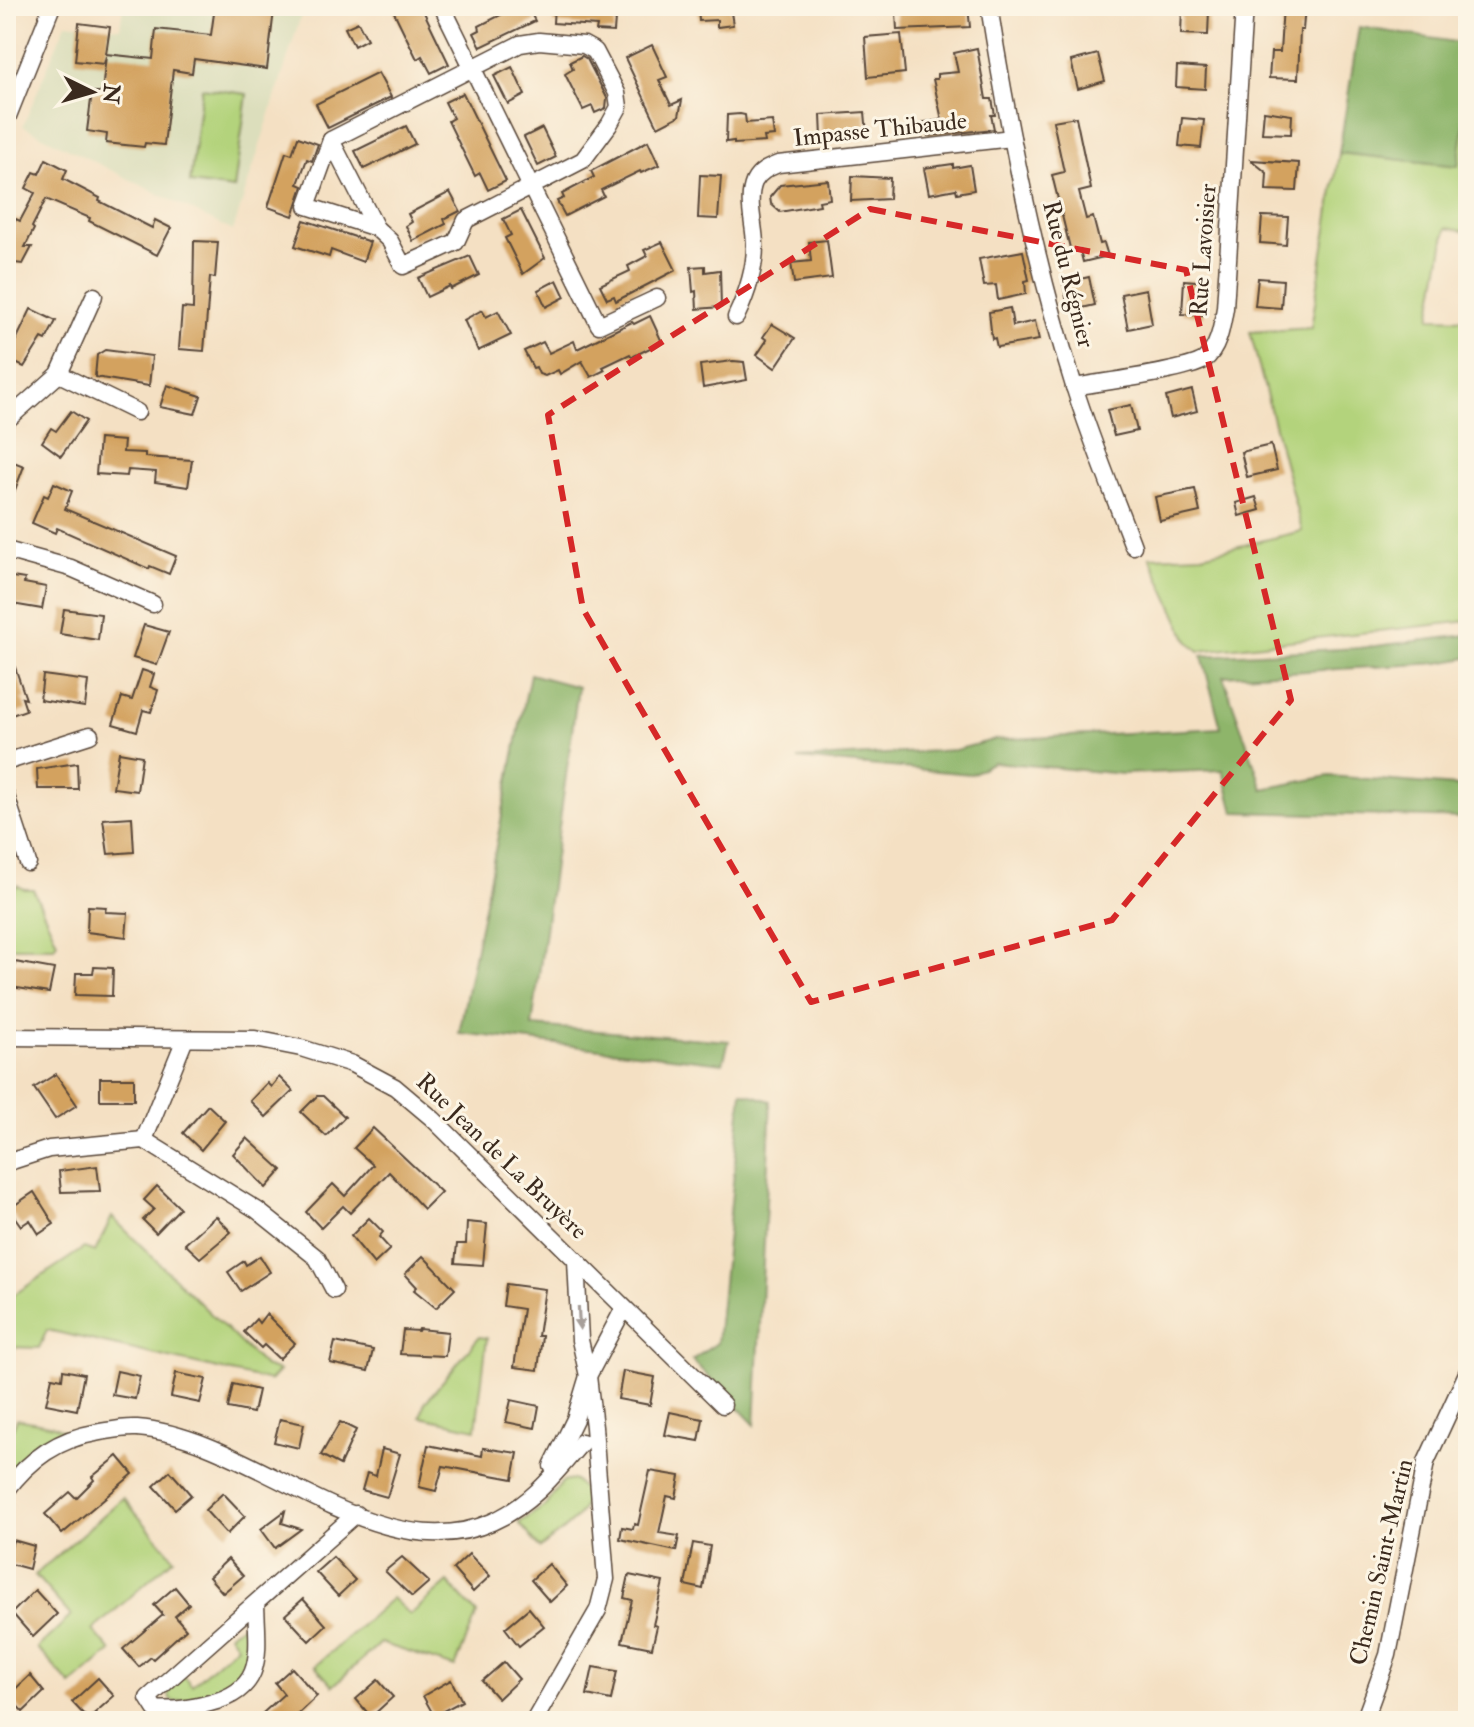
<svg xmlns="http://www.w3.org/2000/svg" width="1474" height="1727" font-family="'IM FELL Double Pica',serif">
<rect width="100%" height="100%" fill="#fcf5e5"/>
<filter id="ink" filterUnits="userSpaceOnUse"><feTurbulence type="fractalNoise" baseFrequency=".0125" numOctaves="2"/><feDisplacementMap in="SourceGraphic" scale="16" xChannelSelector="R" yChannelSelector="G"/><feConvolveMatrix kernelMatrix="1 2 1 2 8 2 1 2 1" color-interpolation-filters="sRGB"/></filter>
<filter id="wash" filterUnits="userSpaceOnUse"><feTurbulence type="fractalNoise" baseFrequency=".006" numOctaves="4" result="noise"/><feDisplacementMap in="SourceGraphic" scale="32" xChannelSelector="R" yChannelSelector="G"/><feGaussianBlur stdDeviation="1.8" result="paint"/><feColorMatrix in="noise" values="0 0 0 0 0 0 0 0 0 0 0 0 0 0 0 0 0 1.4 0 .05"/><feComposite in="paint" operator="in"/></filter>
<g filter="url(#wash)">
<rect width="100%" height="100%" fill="#f4e0c3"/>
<path fill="#dcdebc" d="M123,6L159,11L160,6H304L233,231L23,126L66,23L120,28Z"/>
<g fill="#b3d37b" stroke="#777e4c" stroke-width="2">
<path d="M202,88L247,94L234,189L190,183Z"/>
<path d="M1468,98V232L1446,228L1430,318L1468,319V621L1199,651L1188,641L1150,557L1202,555L1302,531L1250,332L1311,328L1339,153L1457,166Z"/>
<path d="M17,885L24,889H33L57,942L54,947H6V900Z"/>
<path d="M112,1217L264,1366L279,1371L270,1381L47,1330L39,1348L6,1347V1300L84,1248L95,1252Z"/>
<path d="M479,1337L487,1338L476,1429L421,1417L424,1404Z"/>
<path d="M17,1419L54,1426L64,1431L40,1442L6,1473V1443Z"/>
<path d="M573,1480C609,1503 558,1533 540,1548L519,1523L546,1505L562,1482Z"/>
<path d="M123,1498L174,1558L93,1630L111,1651L71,1685L37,1648L71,1616L35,1575Z"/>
<path d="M448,1582L477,1614L455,1667L380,1643L333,1686L315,1666L392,1598L410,1615Z"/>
<path d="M240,1626H247L251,1630L252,1652L246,1676L223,1693L175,1702L170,1699L168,1688L182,1675L192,1685L237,1645L229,1634Z"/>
</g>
<g fill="#8eb56b" stroke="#647044" stroke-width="2">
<path d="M1359,27L1468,44V98L1458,166L1339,153Z"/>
<path d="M1468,635V658L1438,663L1223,676L1263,789L1329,776L1468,787V818L1234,812L1223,770L1123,774L993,762L971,774L798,759L955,750L993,740L1221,728L1202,656L1359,648Z"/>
<path d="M530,674L578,687L532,1026L729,1041L723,1063L459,1033Z"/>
<path d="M742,1092L771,1101L755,1425L692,1360L717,1343Z"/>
</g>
<g id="blocks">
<g fill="#d3a25e">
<path d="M215,6H254L274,10L267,69L194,59L192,73L173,70L164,145L145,143L144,147L106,143L107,134L87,131L92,92H102L106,56L104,64L75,61L79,23L110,27L106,54L153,59L156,29L211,35Z"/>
<path d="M391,6H421L449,64L431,73L422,56L417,59Z"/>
<path d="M518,6H527L535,21L481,47L474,33L480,30L479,26Z"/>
<path d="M554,6H616L614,32L596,31L597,26L553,23Z"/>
<path d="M698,6H730L733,25L717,27V20L699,21Z"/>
<path d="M968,6L970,27L897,30L896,13L918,12V7Z"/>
<path d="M1283,6H1305L1303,30H1300L1298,79L1269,78L1271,52H1280Z"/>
<path d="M1182,8L1209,10L1208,35L1181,34Z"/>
<path d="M358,22L367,39L354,46L345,28Z"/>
<path d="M901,34L905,73L868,77L865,37Z"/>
<path d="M652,45L667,77L659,80L671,105L682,100L679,116L658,127L625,58Z"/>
<path d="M977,48L986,99H992L995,115H991L994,129L928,136L924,122L942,120L933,79H937V74L958,72L954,53Z"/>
<path d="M1098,54L1105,81L1078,89L1071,61Z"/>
<path d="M582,56L587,59L607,98L606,108L595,113L592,106L583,110L565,74L573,69L570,62Z"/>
<path d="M1177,66L1206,68L1205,89L1176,87Z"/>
<path d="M512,67L525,95L508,104L494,76Z"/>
<path d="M378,73L391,97L328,128L316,104Z"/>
<path d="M463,93L506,181L488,190L480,173L475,176L448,121L453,118L445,102Z"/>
<path d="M1264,111L1292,115L1291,134L1262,133Z"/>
<path d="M865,112L867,134L822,138L821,115Z"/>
<path d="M740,114L745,115L746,123L772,121L774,136L764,137L765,142L734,144V141L726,142L727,115Z"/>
<path d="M1076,117L1091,189L1079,192L1086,219L1093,217L1100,244L1104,243L1108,256L1083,262L1080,250L1071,252L1052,175L1064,172L1053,121Z"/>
<path d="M1182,118L1204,120L1201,148L1179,146Z"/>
<path d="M406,126L415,144L364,169L355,151Z"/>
<path d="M542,128L556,157L538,166L524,137Z"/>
<path d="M298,137L318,144L312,161L307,159L298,184L303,186L293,216L268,207L286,152L292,154Z"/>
<path d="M648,141L659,165L641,173L640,171L601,190L604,196L565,216L557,201L564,198L562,194L594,177L591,171Z"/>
<path d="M46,159L67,170L63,179L100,198L99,201L152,228L155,220L171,228L157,255L89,221L90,218L46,199L32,227L34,229L25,247H32L23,264L6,262V239L16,219L20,221L35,193L26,188L34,172L39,174Z"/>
<path d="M1251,160L1299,163L1297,191L1266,190L1267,173Z"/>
<path d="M953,164V168L970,165L974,190L957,193L956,189L929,194L924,168Z"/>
<path d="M700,175L721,176L718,219L698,218Z"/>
<path d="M852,176L890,178L889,199L851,201Z"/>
<path d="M828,180L830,199L819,201L820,205L780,212L771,204L770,197L780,185Z"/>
<path d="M450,192L460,211L444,219L446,224L413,241L406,226L412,222L408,214Z"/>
<path d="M521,210L545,258L523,274L505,238L511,235L503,219Z"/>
<path d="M1262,216L1288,217L1286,245L1260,243Z"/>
<path d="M304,220L370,242L363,262L331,250L329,257L295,246Z"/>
<path d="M827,240L832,278L794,283L791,263L811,261L809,242Z"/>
<path d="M194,241L218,242L215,278L210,277L204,351L179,349L182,308L193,309Z"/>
<path d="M662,242L676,270L616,301L614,296L607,299L600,285L630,271L628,266L647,256L644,250Z"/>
<path d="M1023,251L1029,280L1025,281L1026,294L998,300L996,285L984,286L979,259Z"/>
<path d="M470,256L479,275L451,289L450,286L427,297L418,278Z"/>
<path d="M705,266V272L720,270L721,307L697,309L696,291L693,292L691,267Z"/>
<path d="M1089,277L1095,305L1069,311L1063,283Z"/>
<path d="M1258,278L1283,280L1281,308L1255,306Z"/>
<path d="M557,280L565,297L546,307L538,290Z"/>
<path d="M1184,280L1207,282L1204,316L1182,314Z"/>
<path d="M1146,289L1152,324L1128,329L1121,294Z"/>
<path d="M1010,308L1013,326L1035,321L1039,340L997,347L995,338L992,339L989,312Z"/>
<path d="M31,309L56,321L46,340L42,338L24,367L7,359Z"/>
<path d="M482,310L486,317L498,311L511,335L478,351L464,320Z"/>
<path d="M650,316L662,342L632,357L630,354L603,367L605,370L591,377L582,361L560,374L558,370L545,376L539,374L536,367L533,368L524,351L543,342L549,353L574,341L577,349L632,322L634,324Z"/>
<path d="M772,324L795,338L775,368L757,355L767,340L763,337Z"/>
<path d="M105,350L152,356L149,386L95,377L97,355Z"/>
<path d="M733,361L744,362L747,380L703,388L700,365Z"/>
<path d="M167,385L201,396L195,414L160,407Z"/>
<path d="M1192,390L1197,411L1171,418L1166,397Z"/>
<path d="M1131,405L1137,431L1114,436L1107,410Z"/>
<path d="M71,411L86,421L61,456L42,442L51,428L56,431Z"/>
<path d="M99,439L124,441L123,452L145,453V457L192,460L188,487L155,482L156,472L128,470L127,476L96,474Z"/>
<path d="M1271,445L1277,470L1247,477L1241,452Z"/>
<path d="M11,461L24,466L7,511L6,475Z"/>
<path d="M54,483L72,491L65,509L176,556L169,574L150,566L149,569L57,528L55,533L32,523L44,495L48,497Z"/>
<path d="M1195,489L1200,512L1160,521L1155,497Z"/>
<path d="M1256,497L1260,510L1239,516L1236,503Z"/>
<path d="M6,576L25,579L24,583L46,587L42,609L6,603Z"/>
<path d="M64,609L101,614L98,640L60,634Z"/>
<path d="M144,625L169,632L157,665L133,658Z"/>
<path d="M8,647L26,699L22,698L26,710L6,717V648Z"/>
<path d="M142,670L154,674L150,687L158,690L151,712L143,710L137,731L113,724L122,697L132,700Z"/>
<path d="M43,675L88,681L85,707L40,700Z"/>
<path d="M119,752L142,756L137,791L113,788Z"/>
<path d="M77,763L78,789H38L37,769Z"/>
<path d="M132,817L134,852L108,854L103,819Z"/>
<path d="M88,906L106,907L105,912L128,913L126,937L87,932Z"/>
<path d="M15,962L54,969L49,993L11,987Z"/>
<path d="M94,967L113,968L112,996L75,995L76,973H93Z"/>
<path d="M56,1074L77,1105L55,1119L34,1088Z"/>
<path d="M279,1077L293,1091L266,1117L250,1101L267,1083L271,1087Z"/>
<rect x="100" y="1078" width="34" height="22"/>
<path d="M317,1096H323L345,1117L326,1136L301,1112Z"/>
<path d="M208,1105L225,1121L201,1150L183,1133Z"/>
<path d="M373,1128L441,1192L424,1209L389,1172L350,1213L343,1206L321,1228L306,1212L333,1184L345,1196L373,1165L354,1148Z"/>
<path d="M247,1138L282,1170L266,1188L233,1154Z"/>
<path d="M97,1166L100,1191L61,1192L59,1171Z"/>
<path d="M157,1186L180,1208L156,1233L143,1220L154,1209L144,1200Z"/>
<path d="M34,1192L54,1224L39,1234L30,1220L21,1226L9,1209Z"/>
<path d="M216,1216L231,1232L200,1258L185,1244Z"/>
<path d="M369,1218L383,1232L379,1237L390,1249L374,1264L351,1236Z"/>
<path d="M467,1222L487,1224L483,1265L455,1263L457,1244H466Z"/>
<path d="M260,1256L270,1272L241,1291L228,1272L244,1261L246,1265Z"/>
<path d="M423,1256L455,1289L436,1308L414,1290L417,1287L405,1274Z"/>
<path d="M506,1284L545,1289L538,1336H542L538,1370L514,1367L523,1309L503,1306Z"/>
<path d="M266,1314L295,1343L279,1359L264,1345L261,1348L244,1332L256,1319L259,1323Z"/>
<path d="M419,1329L448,1332L445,1356L400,1354L403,1330L418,1331Z"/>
<path d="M335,1342L373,1350L368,1371L330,1363Z"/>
<path d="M63,1370L84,1374L77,1410L46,1404L52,1377L62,1379Z"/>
<path d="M117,1371L140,1376L135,1399L112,1395Z"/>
<path d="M623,1371L655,1377L650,1405L618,1399Z"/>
<path d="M176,1373L206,1379L200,1403L171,1397Z"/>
<path d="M233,1384L258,1390L253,1413L228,1408Z"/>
<path d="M511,1400L539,1406L535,1428L506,1422Z"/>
<path d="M670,1412L703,1419L699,1441L665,1435Z"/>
<path d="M280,1419L304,1424L299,1448L274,1442Z"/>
<path d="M340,1422L356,1430L340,1465L321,1455Z"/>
<path d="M428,1445L482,1456L483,1448L518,1453L513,1479L443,1466L436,1491L419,1487Z"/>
<path d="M382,1449L400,1454L387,1497L362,1490L367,1473L376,1476Z"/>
<path d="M118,1456L133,1474L62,1534L45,1514L70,1492L76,1498L94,1480L92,1477Z"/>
<path d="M170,1471L191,1495L175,1509L154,1486Z"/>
<path d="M650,1471L680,1476L676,1498L667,1496L659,1533L679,1536L676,1551L620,1539L622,1527L633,1529L634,1524L638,1525Z"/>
<path d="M223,1493L245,1516L227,1534L205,1510Z"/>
<path d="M285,1511L282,1523L301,1529L275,1548L261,1529Z"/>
<path d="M13,1540L34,1546L29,1569L7,1563Z"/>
<path d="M693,1543L710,1546L703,1589L685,1585Z"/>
<path d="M469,1554L490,1576L473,1592L453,1569Z"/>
<path d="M333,1557L355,1580L338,1596L316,1572Z"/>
<path d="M402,1557L429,1582L412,1597L385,1571Z"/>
<path d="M228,1559L243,1576L223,1593L209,1577Z"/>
<path d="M549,1564L567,1586L550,1602L531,1580Z"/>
<path d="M629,1575L663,1582L653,1625L657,1626L652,1648L622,1642L632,1600L624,1598Z"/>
<path d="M175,1587L189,1604L175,1616L186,1629L153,1659L151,1657L139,1667L123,1649L163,1615L154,1605Z"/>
<path d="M35,1590L57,1614L33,1637L12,1613Z"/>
<path d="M303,1599L326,1625L309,1641L285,1615Z"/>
<path d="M529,1608L544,1626L519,1646L505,1628Z"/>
<path d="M504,1662L519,1679L498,1699L482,1681Z"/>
<path d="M593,1667L617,1671L611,1700L587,1695Z"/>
<path d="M292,1668L317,1696L290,1721H254L284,1694L275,1683Z"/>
<path d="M30,1675L44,1692L23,1712L8,1696Z"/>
<path d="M98,1678L114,1696L88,1719L72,1702Z"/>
<path d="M378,1680L393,1697L371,1717L356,1699Z"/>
<path d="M451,1680L462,1701L434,1716L423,1696Z"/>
</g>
</g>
</g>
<g filter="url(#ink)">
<use href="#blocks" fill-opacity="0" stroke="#574537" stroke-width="2"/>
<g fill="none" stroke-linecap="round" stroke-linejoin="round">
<g stroke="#574537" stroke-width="19">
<g id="minor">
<path d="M442,6L599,325L657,298"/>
<path d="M989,6C1009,134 1035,263 1074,386C1091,440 1113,493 1133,546"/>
<path d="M539,41L584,45L595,51L617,93L619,107L609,125L583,160L466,220L456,242L403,266L390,241L376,228L331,140L520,44Z"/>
<path d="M6,121L52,6"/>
<path d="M331,140L307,206L376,228"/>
<path d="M736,317C747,294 755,271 755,245C755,226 746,201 754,182C759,172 768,168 778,164L1012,138"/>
<path d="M59,374L137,412"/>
<path d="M1074,387C1100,382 1185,372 1204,360C1219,349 1222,325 1225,308L1244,6"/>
<path d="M6,421L59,374L94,296"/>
<path d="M6,550L71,568L153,604"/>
<path d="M6,762L90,735"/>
<path d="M6,796L28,863"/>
<path d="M6,1037L255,1039L301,1048L352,1064L395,1087L433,1119L723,1405"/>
<path d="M144,1140L185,1039"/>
<path d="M6,1163L49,1149L144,1140L257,1210L317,1258L334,1290"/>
<path d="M552,1466L575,1419L588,1376L624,1308"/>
<path d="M6,1491C28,1461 58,1439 95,1433C108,1431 123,1427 137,1428C251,1436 376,1573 492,1522C531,1505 555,1474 582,1442"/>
<path d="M256,1603C257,1651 267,1689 210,1703C191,1708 175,1711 155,1709L148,1698L356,1514"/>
<path d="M534,1721L598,1610L606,1579L594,1427L588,1376L580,1340L576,1260"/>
<path d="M1364,1721L1388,1655L1426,1462L1468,1371"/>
</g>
</g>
<use href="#minor" stroke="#fff" stroke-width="16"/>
</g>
<defs><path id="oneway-solid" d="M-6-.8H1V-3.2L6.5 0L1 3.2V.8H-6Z" transform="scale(2)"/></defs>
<use fill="#a79f9a" href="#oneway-solid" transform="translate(579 1318) rotate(87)"/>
</g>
<path fill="none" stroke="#d62828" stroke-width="6" stroke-dasharray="16 10" stroke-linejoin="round" d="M870,209L1186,270L1291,700L1112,920L811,1002L583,609L548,415Z"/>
<g text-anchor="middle" stroke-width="6" stroke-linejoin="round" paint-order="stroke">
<g font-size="24" fill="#3b2a1e" stroke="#fcf5e5">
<text transform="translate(880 129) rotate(-6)" y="8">Impasse Thibaude</text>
<text transform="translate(1203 250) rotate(-86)" y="8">Rue Lavoisier</text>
<text transform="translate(1069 274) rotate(76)" y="8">Rue du Régnier</text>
<text transform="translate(502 1156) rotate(44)" y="8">Rue Jean de La Bruyère</text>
<text transform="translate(1381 1562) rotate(-77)" y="8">Chemin Saint-Martin</text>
</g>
</g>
<rect width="1474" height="1727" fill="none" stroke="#fcf5e5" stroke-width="32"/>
<g transform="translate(92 92) rotate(95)" stroke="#fcf5e5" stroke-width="6" paint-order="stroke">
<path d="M0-6L14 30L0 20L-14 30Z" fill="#3b2a1e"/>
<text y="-12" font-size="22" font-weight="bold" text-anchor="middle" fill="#3b2a1e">N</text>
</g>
</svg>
